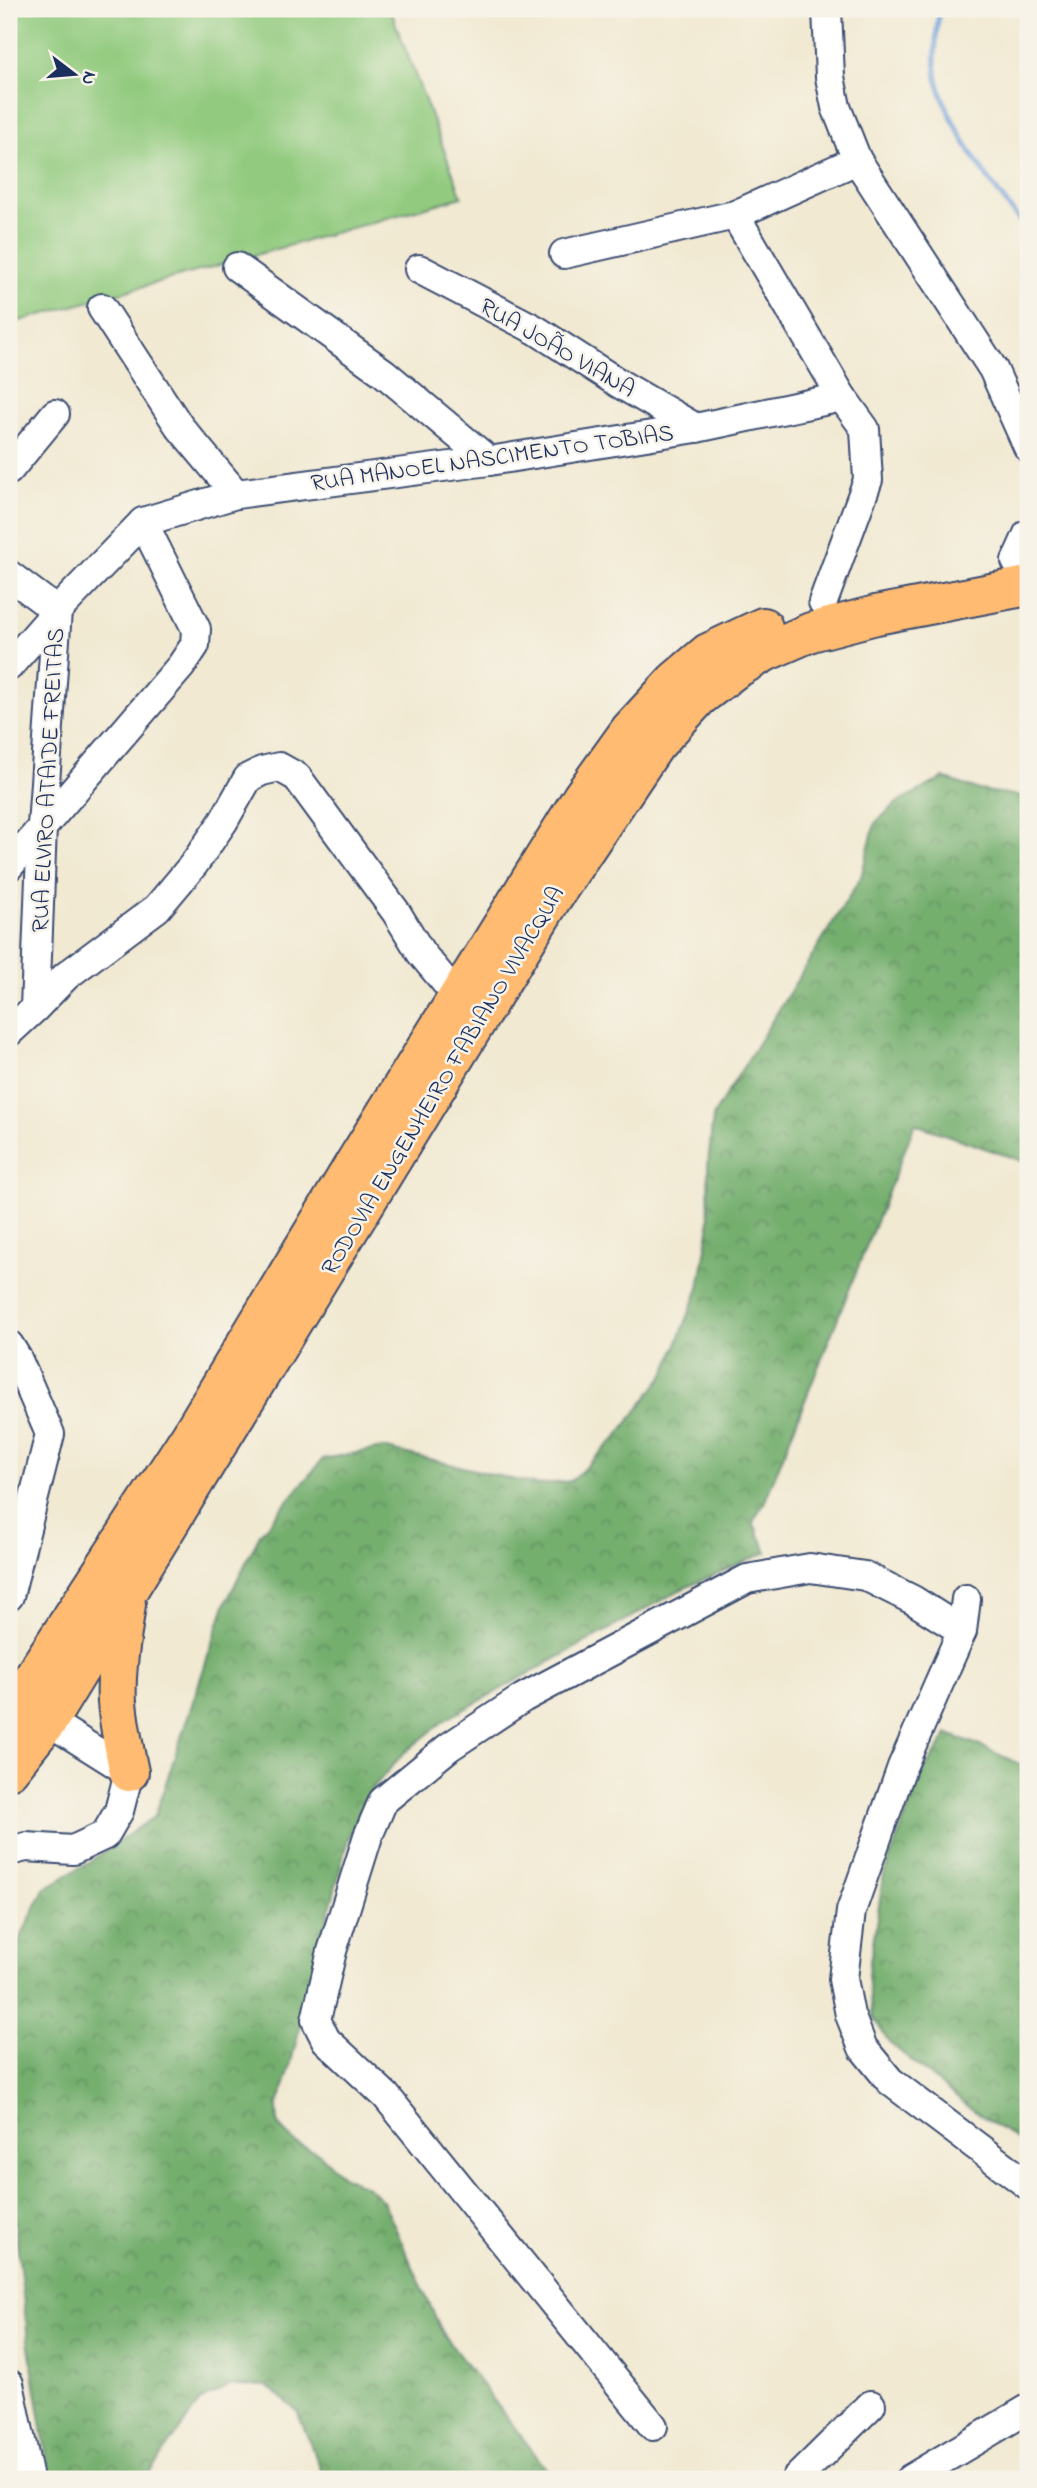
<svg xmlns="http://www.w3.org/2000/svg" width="1037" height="2488" font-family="'Indie Flower',sans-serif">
<defs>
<pattern id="forest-crowns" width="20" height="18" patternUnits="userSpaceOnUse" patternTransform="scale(1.75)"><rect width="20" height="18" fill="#75af6e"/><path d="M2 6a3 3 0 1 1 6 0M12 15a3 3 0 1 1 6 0" fill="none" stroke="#5f8f5e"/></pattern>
</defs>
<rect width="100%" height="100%" fill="#f7f3e8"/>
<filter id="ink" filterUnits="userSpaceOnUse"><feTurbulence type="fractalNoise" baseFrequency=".0143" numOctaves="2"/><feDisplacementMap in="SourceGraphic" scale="14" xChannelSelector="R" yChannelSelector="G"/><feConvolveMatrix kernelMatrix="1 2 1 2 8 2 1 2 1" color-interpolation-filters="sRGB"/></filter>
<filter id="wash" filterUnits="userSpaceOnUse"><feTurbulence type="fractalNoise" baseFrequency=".00686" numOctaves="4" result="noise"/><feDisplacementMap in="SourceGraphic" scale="28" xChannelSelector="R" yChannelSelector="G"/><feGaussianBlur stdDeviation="1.57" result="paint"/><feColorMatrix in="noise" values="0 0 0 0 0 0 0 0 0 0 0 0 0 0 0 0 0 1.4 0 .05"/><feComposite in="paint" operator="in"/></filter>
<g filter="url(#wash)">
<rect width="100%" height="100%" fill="#f1e9d2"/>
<path fill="#92cb7f" stroke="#567d6e" stroke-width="2" d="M9,9H390L462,197L9,324Z"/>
<g fill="url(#forest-crowns)" stroke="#486f66" stroke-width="2">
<path d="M943,778L979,790L1028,797V1163L915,1124L765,1501L753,1522L767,1552L680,1590L445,1720L403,1754L370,1791L347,1842L287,2078L277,2107L278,2125L295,2143L320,2154L342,2176L368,2187L383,2201L443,2334L554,2479H325L297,2411L267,2386L232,2385L201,2400L145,2479H50L28,2340L9,2170V1977L12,1956L44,1889L92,1860L155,1816L225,1605L260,1534L323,1459L383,1448L537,1485L571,1481L616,1438L666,1372L699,1288L709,1230L708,1164L713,1116L861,877L875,823L898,802Z"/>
<path d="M948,1734L976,1744L1028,1768V2147L967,2106L890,2043L872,2016L868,1974L884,1874L921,1775Z"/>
</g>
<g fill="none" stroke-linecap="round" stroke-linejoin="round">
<path stroke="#6d9fd8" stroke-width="5" d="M939,9C937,31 933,57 937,79C948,128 997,192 1028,232"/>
</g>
</g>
<g filter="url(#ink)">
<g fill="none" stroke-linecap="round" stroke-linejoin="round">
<g stroke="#3b4b6f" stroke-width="32">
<g id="minor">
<path d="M827,9L830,77L836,107L857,160L993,369L1028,447"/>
<path d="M735,215L842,397L865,429L868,480L823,602"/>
<path d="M564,254L735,215L857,160"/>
<path d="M237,267L384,373L489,461"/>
<path d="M419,269L536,330L620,384L696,428"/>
<path d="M102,308L179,426L236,494"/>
<path d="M9,470L55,414"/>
<path d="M1016,561L1028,534"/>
<path d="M9,575L57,611L42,826L35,1008"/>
<path d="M9,666L57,611L143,522L236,494L489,461L696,428L842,397"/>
<path d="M9,866L181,666L195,645L196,629L143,522"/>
<path d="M9,1032L35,1008L66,976L157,908L194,864L223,822L248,778L262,771L279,767L297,777L396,912L421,953L457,996"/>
<path d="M9,1345L17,1358L50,1434L9,1596"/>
<path d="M966,1599L962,1631L902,1767L851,1911L843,1979L850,2015L863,2048L890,2081L1028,2185"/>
<path d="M9,1851L26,1847L73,1850L105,1835L119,1811L129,1772L48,1721L33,1715"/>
<path d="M9,2384L29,2479"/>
<path d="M653,2426L386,2096L326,2040L316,2020L332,1951L368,1836L383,1801L449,1747L523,1698L747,1579L810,1568L865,1576L913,1600L962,1631"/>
<path d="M796,2479L871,2405"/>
<path d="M910,2479L1028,2409"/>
</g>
</g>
<g stroke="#3b4b6f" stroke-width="42">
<g id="highway">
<path d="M126,1604C122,1636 115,1669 117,1702C119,1726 124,1749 129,1772"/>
<path d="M9,1714L189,1438L356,1161L582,797L630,730L675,681L708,653L763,627"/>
<path d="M9,1770L48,1721L551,900L655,745L699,697L734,670L765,652L811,632L876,615L1028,586"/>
</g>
</g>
<use href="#minor" stroke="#fff" stroke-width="28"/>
<use href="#highway" stroke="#ffbb71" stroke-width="38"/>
</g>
</g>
<g text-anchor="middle" stroke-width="5" stroke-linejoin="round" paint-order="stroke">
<g font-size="24" fill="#1b2f5e" stroke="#f7f3e8">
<text transform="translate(558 347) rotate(30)" y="8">RUA JOÃO VIANA</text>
<text transform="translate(492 457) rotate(-8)" y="8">RUA MANOEL NASCIMENTO TOBIAS</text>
<text transform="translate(47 780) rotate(-87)" y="8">RUA ELVIRO ATAIDE FREITAS</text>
<text transform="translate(442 1080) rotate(-59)" y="8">RODOVIA ENGENHEIRO FABIANO VIVACQUA</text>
</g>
</g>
<rect width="1037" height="2488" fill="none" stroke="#f7f3e8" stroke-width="35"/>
<g transform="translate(74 74) rotate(106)" stroke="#f7f3e8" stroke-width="5" paint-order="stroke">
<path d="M0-5L12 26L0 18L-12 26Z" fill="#1b2f5e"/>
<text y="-10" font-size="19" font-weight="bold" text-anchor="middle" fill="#1b2f5e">N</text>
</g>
</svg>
